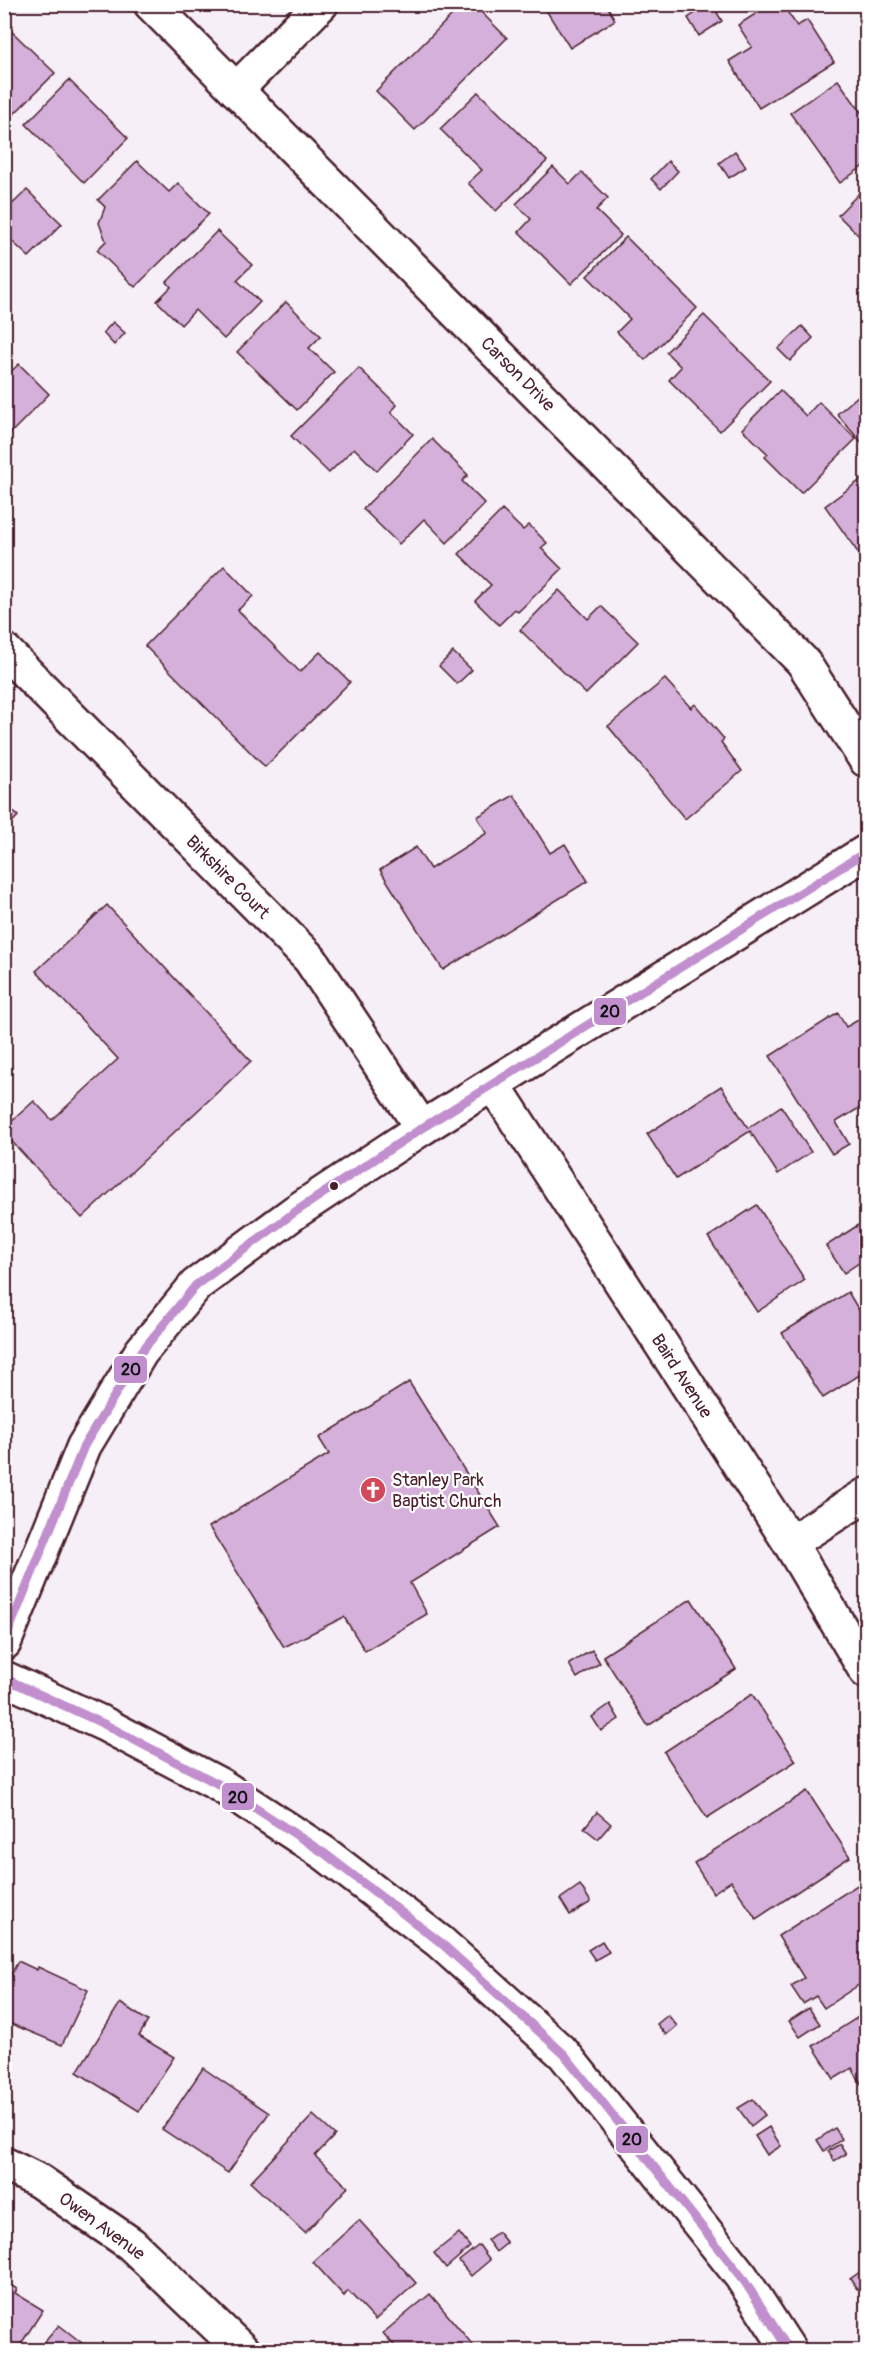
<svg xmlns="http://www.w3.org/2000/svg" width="871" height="2355" font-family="Pangolin,sans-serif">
<rect width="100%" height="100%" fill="#f6eff8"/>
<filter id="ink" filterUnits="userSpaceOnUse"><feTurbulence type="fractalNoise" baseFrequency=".0167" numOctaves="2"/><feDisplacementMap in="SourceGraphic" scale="12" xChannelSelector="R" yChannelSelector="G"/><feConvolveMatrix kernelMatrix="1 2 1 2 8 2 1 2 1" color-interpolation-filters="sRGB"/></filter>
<g filter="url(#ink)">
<g fill="#d4b0da" stroke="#4a1f2b" stroke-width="1.5">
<path d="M463,4H473L507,38L415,130L376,91Z"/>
<path d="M542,4H606L615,20L570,48Z"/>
<path d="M709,4H712L722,21L699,36L688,18Z"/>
<path d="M771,4H782L797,26L807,20L834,62L759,108L729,61L752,47L738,25Z"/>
<path d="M4,24L55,73L11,117L4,111Z"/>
<path d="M69,80L128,138L84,183L26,124Z"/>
<path d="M838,80L866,119V164L840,183L790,113Z"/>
<path d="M478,92L547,161L496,211L468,183L482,170L440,129Z"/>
<path d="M735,151L746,167L729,178L719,163Z"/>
<path d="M137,161L169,192L178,183L209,214L135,287L97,250L106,241L99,223L105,207L98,200Z"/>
<path d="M668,161L678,171L661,189L651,179Z"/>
<path d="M553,167L570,184L582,172L608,198L596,210L621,235L571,284L519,232L531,219L516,204Z"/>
<path d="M866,186V243L838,215Z"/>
<path d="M27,190L62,224L29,257L4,234V212Z"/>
<path d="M217,231L252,265L237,280L260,302L224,339L195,310L181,325L157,301L171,287L167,282Z"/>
<path d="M626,237L697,308L645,360L617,332L630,319L587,276Z"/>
<path d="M286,302L321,336L309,348L334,372L297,410L237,352Z"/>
<path d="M704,315L770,381L720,431L669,380L681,367L666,352Z"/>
<path d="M113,322L125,333L114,345L103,333Z"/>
<path d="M802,326L813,338L790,361L778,349Z"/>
<path d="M19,364L49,394L4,440V378Z"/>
<path d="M359,368L397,405L391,412L413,434L377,471L354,448L329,473L291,436Z"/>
<path d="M866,389V448L837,414Z"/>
<path d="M780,390L806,416L819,402L856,439L801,493L765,457L768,454L742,429Z"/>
<path d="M432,439L468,475L462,481L485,504L447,543L424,519L399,544L363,509Z"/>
<path d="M866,476V564L825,506Z"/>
<path d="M502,510L523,530L529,525L547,543L541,548L562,569L518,612L515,609L499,625L475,601L491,585L459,554Z"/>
<path d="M224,566L253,596L238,610L300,672L320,652L350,682L265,767L145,646Z"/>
<path d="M559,590L588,619L601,606L638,642L586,694L520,630Z"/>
<path d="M453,652L472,670L457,684L439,666Z"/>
<path d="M665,679L691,708L695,704L724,739L721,742L742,771L685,819L608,726Z"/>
<path d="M514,795L550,853L565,844L588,881L443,970L380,870L416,847L430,869L487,833L477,817Z"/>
<path d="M4,803L18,816L4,831Z"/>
<path d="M107,905L251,1061L82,1218L4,1133V1128L34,1101L52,1120L118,1059L36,971Z"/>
<path d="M838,1013L846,1027L860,1019L866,1030V1104L836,1122L849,1144L832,1154L770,1056Z"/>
<path d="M721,1086L748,1128L781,1106L811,1152L778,1174L750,1131L676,1179L647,1134Z"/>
<path d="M757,1205L805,1280L757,1312L708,1237Z"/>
<path d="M866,1220V1258L844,1273L826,1246Z"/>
<path d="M848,1292L866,1322V1371L823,1398L782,1333Z"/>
<path d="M409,1382L500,1527L410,1583L427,1614L365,1651L344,1617L284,1647L209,1527L329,1454L319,1438Z"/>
<path d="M691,1599L736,1669L648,1726L603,1656Z"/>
<path d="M592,1650L600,1663L577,1678L569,1664Z"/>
<path d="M752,1694L796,1761L707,1818L664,1752Z"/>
<path d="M610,1704L619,1719L601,1731L592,1717Z"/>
<path d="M807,1791L850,1857L756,1919L731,1881L713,1893L694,1863Z"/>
<path d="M597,1812L611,1824L598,1839L584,1828Z"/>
<path d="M862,1882L866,1889V1980L824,2008L816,1996L803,2004L791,1986L804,1978L778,1936Z"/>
<path d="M580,1885L591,1902L570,1915L560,1899Z"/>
<path d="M602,1941L609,1952L595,1960L588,1950Z"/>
<path d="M18,1961L37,1970L38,1967L88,1990L62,2045L4,2021V1989Z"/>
<path d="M120,2003L148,2021L139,2036L174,2057L139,2111L77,2072Z"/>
<path d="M809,2008L820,2024L800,2037L789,2021Z"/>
<path d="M866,2012V2092L852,2068L834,2079L813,2046Z"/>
<path d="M668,2015L677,2026L666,2035L657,2024Z"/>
<path d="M203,2068L269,2113L228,2173L162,2129Z"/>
<path d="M753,2099L765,2115L751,2126L738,2108Z"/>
<path d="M313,2115L335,2135L315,2156L348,2187L305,2233L250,2182Z"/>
<path d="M769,2127L781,2146L767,2155L755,2136Z"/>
<path d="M835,2128L842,2139L824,2151L817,2140Z"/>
<path d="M840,2144L846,2154L834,2161L828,2151Z"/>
<path d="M359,2220L416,2283L375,2320L348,2291L344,2296L313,2262Z"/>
<path d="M498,2232L507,2243L496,2252L487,2240Z"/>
<path d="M459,2233L470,2247L446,2268L434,2253Z"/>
<path d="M479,2245L490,2260L471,2276L459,2261Z"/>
<path d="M863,2270L866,2283L857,2289L850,2279Z"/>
<path d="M4,2281L17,2289L15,2293L43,2310L17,2350H4Z"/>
<path d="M430,2294L477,2350H398L383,2333Z"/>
<path d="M59,2325L91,2350H38Z"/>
</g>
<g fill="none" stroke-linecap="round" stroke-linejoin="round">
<g stroke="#4a1f2b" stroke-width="38">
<g id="street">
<path d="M151,4L803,662L866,760"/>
<path d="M236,90L321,4"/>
<path d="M4,650L310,959L422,1128"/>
<path d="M493,1084L790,1543L866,1671"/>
<path d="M790,1543L866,1495"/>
<path d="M4,2164L39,2181L131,2244L242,2350"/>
</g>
</g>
<g stroke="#4a1f2b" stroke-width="38">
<g id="secondary">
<path d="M4,1643L84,1446L141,1352L196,1285L295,1212L422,1128L866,852"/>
<path d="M4,1678L104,1724L220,1785L324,1853L440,1942L564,2054L741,2276L789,2350"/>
</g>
</g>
<use href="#street" stroke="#fff" stroke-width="33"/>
<use href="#secondary" stroke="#fff" stroke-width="33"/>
<g stroke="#fff" stroke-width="14">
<g id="bus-1">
<path d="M4,1642L84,1446L141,1352L196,1285L295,1212L422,1128L866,852"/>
<path d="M4,1678L104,1724L220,1785L324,1853L440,1942L564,2054L741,2276L789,2350"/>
</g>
</g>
<use href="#bus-1" stroke="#c18fce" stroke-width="9"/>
</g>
</g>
<defs>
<g id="church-disc" transform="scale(1.35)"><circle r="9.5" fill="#d1495b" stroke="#fff"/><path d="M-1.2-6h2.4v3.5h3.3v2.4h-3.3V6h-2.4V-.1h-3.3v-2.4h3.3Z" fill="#fff"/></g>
</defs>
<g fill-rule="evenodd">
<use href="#church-disc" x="373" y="1490"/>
</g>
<circle fill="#4a1f2b" stroke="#fff" stroke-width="2" cx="334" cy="1186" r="5"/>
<g text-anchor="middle" stroke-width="4.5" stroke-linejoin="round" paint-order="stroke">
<g font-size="18" fill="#4a1f2b" stroke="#fff">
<text transform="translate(518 374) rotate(45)" y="6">Carson Drive</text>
<text transform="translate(228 877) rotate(45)" y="6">Birkshire Court</text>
<text transform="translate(682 1376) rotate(57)" y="6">Baird Avenue</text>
<text transform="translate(102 2226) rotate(36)" y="6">Owen Avenue</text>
</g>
<g font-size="18" fill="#4a1f2b" stroke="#fff" text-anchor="start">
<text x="392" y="1486">Stanley Park<tspan x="392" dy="21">Baptist Church</tspan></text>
</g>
</g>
<g stroke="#fff" stroke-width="2">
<rect x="593" y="997" width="34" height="29" rx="6" fill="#c18fce"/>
<rect x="113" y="1355" width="35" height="29" rx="6" fill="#c18fce"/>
<rect x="221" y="1782" width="34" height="29" rx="6" fill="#c18fce"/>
<rect x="615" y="2125" width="34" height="29" rx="6" fill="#c18fce"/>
</g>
<g font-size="16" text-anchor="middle" font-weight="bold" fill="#111">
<text x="610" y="1017">20</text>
<text x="131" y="1375">20</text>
<text x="238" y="1803">20</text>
<text x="632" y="2145">20</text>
</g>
<rect width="871" height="2355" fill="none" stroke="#fff" stroke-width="24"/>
<rect x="12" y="12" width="847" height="2331" fill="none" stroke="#4a1f2b" stroke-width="2" filter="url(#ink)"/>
</svg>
